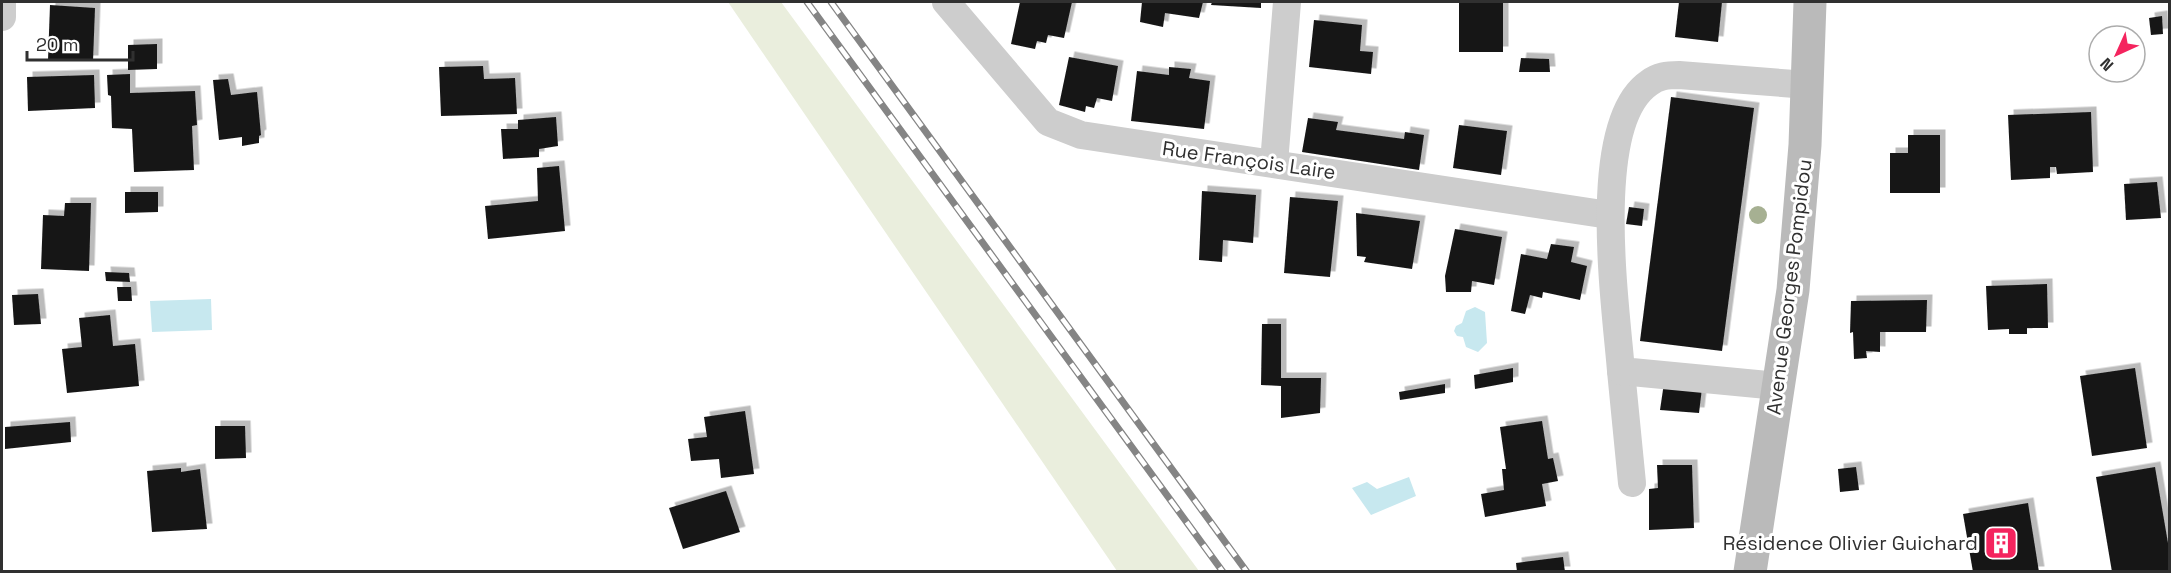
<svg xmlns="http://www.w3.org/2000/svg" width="2171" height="573" font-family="'Space Grotesk',sans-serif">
<defs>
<filter id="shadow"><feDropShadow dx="5.5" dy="-5.5" stdDeviation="0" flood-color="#0004"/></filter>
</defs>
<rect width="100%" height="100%" fill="#fff"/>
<path fill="#eaeedd" d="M728,2H781L1199,571H1117Z"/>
<g fill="#c7e8ef">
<path d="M211,299L212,330L152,332L150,301Z"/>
<path d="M1475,307L1485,312L1487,343L1478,352L1466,347L1463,337L1457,336L1454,331L1456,326L1462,323L1466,311Z"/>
<path d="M1409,477L1416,496L1371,515L1352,488L1367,482L1377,489Z"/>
</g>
<g fill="#171717" filter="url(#shadow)">
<path d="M1020,2H1072L1064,38L1048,35L1046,43L1037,41L1035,49L1011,44Z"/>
<path d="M1142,2H1203L1199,18L1165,13L1163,27L1140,22Z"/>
<path d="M1212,2H1261V8L1211,5Z"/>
<rect x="1459" y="2" width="44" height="50"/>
<path d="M1679,2H1722L1718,42L1675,37Z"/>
<path d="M50,5L95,8L93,61L48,60Z"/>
<path d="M2162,16L2163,34L2151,35L2149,18Z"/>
<path d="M1314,20L1362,25L1360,51L1373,52L1371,74L1309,67Z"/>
<path d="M157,44V69L128,70V45Z"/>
<path d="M1069,57L1118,66L1112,101L1097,98L1094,108L1086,106L1085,112L1059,105Z"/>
<path d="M1521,58L1549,59L1550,72H1519Z"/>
<path d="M483,66L484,79L515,78L517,114L441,116L439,67Z"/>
<path d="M1169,67L1191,69L1189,78L1210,81L1204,129L1131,121L1137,71L1169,75Z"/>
<path d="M130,74V93L195,91L197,125L192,126L194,170L134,172L132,129L112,128L111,96L108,95L107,75Z"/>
<path d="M94,75L95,108L28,111L27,77Z"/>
<path d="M228,79L231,95L257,92L261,135L259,136V143L242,146V137L219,140L213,80Z"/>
<path d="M1671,97L1754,108L1722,351L1640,341Z"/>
<path d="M2091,112L2093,172L2057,174L2056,167H2050V178L2011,180L2008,115Z"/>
<path d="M556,117L558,146L539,149V157L503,159L501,129H518V120Z"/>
<path d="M1308,118L1338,122L1336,130L1404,139L1405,132L1424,135L1419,170L1302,152Z"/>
<path d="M1459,125L1507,131L1501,175L1453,168Z"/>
<path d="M1908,135H1940V193H1890V153H1908Z"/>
<path d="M559,166L565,231L488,239L485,206L538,201L537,168Z"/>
<path d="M2157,182L2161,218L2126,220L2124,184Z"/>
<path d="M1202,191L1256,195L1253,243L1223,240L1222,262L1199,260Z"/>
<path d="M125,192H158V212L125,213Z"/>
<path d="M1290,197L1338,201L1330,277L1284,273Z"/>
<path d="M65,203H91L89,271L41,269L43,215L64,216Z"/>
<path d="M1629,207L1644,209L1642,226L1626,224Z"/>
<path d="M1356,213L1420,221L1412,269L1364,262L1366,257L1357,256Z"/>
<path d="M1455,229L1502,237L1494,285L1472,281L1471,292H1446L1445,276Z"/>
<path d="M1551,244L1574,247L1571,262L1587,266L1580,300L1543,292L1542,298L1530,295L1525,314L1511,311L1521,254L1547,259Z"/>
<path d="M105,272L129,273L130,282L106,281Z"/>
<path d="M2047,284L2048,328H2027V334H2009V329L1988,330L1986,286Z"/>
<path d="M117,287H131L132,301H118Z"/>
<path d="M38,294L41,324L14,325L12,295Z"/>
<path d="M1927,300L1926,332H1880V352L1866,351L1867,358L1854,359L1853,332L1850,333L1851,301Z"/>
<path d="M110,315L113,346L135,344L139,386L67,393L62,349L82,347L79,318Z"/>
<path d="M1262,324H1281V378H1321L1320,413L1281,418V386L1261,385Z"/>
<path d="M1513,368V382L1475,389L1474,375Z"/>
<path d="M2135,368L2147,448L2092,456L2080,376Z"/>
<path d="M1664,383L1702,388L1699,413L1660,410Z"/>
<path d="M1445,384V393L1400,400L1399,392Z"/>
<path d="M745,411L754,474L721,478L719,459L691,461L688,439L707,437L704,417Z"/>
<path d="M1542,421L1548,459L1553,458L1558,481L1542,484L1546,506L1485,517L1481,494L1504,490L1502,469H1506L1500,427Z"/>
<path d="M70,422L71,442L5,449V427Z"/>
<path d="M215,426H245L246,458L215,459Z"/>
<path d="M1657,465H1692L1694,528L1649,530V489L1658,488Z"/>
<path d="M1856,467L1859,490L1840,492L1838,469Z"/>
<path d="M2155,467L2169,549V572H2112L2096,477Z"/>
<path d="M181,468V472L200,469L207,529L152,532L147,471Z"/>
<path d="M726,491L740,532L683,549L669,508Z"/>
<path d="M2028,503L2039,572H1973L1963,514Z"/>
<path d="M1563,557L1565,572H1517L1516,563Z"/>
</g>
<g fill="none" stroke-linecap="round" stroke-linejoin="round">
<g stroke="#cdcdcd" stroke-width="28">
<path d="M946,2L1048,122L1081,135L1609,215"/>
<path d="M2,17V2"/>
<path d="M1274,163L1287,2"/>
<path d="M1621,371L1632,483"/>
<path d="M1778,386L1621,371C1616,307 1589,124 1649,83C1658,76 1667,75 1679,75L1808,85"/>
</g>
<path stroke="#bababa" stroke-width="33" d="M1750,572L1793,290L1805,145L1810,2"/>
<g stroke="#858585" stroke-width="7">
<g id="rail">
<path d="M807,2L1223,572"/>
<path d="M831,2L1247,572"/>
</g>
</g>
<use href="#rail" stroke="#fff" stroke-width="4.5" stroke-dasharray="14" stroke-linecap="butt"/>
</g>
<circle fill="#a6b092" cx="1758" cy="215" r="9"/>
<defs>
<g id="building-square" transform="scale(1.725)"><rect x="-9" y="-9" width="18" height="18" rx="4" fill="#f4245e" stroke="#fff"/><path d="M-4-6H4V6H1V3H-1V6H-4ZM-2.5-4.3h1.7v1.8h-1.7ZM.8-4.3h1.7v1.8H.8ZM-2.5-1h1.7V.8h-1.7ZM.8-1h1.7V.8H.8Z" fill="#fff"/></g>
</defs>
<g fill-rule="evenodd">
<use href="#building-square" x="2001" y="543"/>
</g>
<g text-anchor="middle" stroke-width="6" stroke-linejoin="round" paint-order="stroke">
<g font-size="20" fill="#303030" stroke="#fff">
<text transform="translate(1249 160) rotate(8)" y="7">Rue François Laire</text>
<text transform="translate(1789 287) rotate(-83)" y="7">Avenue Georges Pompidou</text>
</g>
<g font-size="20" fill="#303030" stroke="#fff" text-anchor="end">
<text x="1978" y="550">Résidence Olivier Guichard</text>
</g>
</g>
<rect width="2171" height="573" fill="none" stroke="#303030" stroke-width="6"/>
<g transform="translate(2117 54) rotate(225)"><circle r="28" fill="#ffffff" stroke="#acacac" stroke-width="1.5"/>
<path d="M0-4.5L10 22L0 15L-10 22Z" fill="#f4245e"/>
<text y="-9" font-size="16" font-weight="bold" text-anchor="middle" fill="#303030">N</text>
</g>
<path d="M27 51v9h106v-9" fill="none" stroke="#303030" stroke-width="3"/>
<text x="36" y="51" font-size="18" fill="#303030" stroke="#ffffff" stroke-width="4.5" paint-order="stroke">20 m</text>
</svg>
